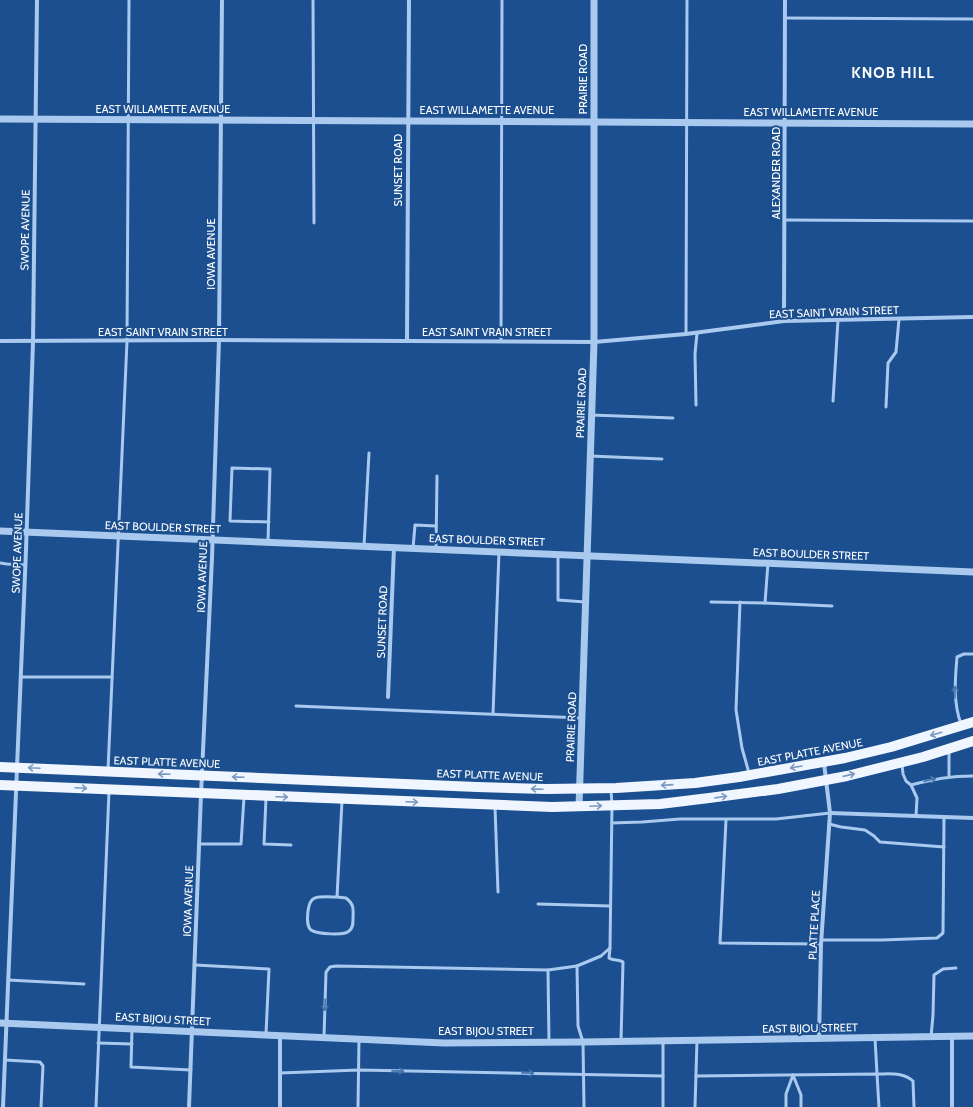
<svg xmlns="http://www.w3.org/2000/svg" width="973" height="1107" font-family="Cabin,sans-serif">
<rect width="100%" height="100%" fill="#1b4f8f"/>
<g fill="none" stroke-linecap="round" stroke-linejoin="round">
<g stroke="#a9c9ee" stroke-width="3">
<path d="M313,0L314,223"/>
<path d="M785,18L973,19"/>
<path d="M785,220L973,221"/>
<path d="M686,334L687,0"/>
<path d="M501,341L502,0"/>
<path d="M833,401L838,320"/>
<path d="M696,405L695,354L697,333"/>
<path d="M886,407L888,363L896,352L899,319"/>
<path d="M591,415L673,418"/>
<path d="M590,456L662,459"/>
<path d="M268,542L270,469L232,468L230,521L269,522"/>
<path d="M364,546L369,453"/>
<path d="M413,548L415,525L436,526"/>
<path d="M436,549L437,476"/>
<path d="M558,554V600L585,602"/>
<path d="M0,563L7,564L25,565"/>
<path d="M711,602L765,603L768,563"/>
<path d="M740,602L736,710L742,748L749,773"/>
<path d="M765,603L832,606"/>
<path d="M21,677H112"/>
<path d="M296,706L582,718"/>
<path d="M493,714L499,552"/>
<path d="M961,724C953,702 955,680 957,657L964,654H973"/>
<path d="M902,765L903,774L906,781L911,785L917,798L916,816"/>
<path d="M108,770L127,341L129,0"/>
<path d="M949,777V751"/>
<path d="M911,785C934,779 950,776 973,776"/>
<path d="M266,798L264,844L291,845"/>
<path d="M495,807L498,892"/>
<path d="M726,820L720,943L821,944"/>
<path d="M612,823L642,822L680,819H776L830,813"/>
<path d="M829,824L841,827L865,830L874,836L880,842L944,847"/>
<path d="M199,844H241L244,797"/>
<path d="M337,897C331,897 320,896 315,898C307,900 305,926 311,930C316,934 345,936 349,931C353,928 353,924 353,920C353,909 355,905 346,898L337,897L342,801"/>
<path d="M538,904L610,906"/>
<path d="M822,940H882L937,938L943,933L944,817"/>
<path d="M610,948L609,958C613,961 619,959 623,962L621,1041"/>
<path d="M195,965L269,969L266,1034"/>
<path d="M548,970L549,1042"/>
<path d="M8,980L84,984"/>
<path d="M132,1029L131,1067L191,1070"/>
<path d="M324,1037L326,972L330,967L336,966L548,970L577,966"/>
<path d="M931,1037L933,1015L934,975L943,969L956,968"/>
<path d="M875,1038L877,1074C890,1074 903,1072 913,1081L914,1107"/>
<path d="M98,1043L132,1044"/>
<path d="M5,1060L40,1062L43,1066L41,1107"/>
<path d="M280,1073L359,1070L663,1076"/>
<path d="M793,1075L801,1095V1107"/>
<path d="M696,1076L877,1074L879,1107"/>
<path d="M96,1107L109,791"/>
<path d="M358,1107L359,1039"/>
<path d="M584,1107L583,1042L578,1026L577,966L601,956L610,948L612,805L611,790"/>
<path d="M663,1107V1041"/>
<path d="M695,1107L697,1040"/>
<path d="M786,1107V1094L793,1075"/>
</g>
<g stroke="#a9c9ee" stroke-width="4">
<path d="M784,321L785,0"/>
<path d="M0,341L219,340L594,342L686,334L784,321L973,317"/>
<path d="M407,341L409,0"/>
<path d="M388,697L394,547"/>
<path d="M830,813L973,818"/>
<path d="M952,1037V1107"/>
<path d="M819,1039L821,944L830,813L824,763"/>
<path d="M3,1107L26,550L33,342L37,0"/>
<path d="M189,1107L201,794L212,558L219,340L222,0"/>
<path d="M280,1107V1036"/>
</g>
<g stroke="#a9c9ee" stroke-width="7">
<path d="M0,119L973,124"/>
<path d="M0,531L973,572"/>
<path d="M579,807L594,342V0"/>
<path d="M0,1023L444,1043L583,1042L973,1036"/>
</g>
<g stroke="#f0f6ff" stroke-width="10">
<path d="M0,767L477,787L546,789L616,788L695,783L739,777L845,758L891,747L973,722"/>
<path d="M0,785L552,807L660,804L709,798L778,789L847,776L923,757L973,741"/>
</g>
</g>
<defs><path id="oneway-shaft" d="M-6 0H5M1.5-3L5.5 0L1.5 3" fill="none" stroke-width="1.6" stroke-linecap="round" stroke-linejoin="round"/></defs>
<g stroke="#4674ac">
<use href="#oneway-shaft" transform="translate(955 692) rotate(-90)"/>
<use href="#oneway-shaft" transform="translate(930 780) rotate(-14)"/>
<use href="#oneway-shaft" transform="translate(325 1005) rotate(92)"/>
<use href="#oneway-shaft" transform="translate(398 1071) rotate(1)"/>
<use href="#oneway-shaft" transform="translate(528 1073) rotate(1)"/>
</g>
<g stroke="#7b9ac1">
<use href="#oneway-shaft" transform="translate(936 734) rotate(164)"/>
<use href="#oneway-shaft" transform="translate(796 767) rotate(170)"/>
<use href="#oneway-shaft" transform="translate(34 768) rotate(-177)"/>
<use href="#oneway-shaft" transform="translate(164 774) rotate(-178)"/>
<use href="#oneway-shaft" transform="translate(849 775) rotate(-13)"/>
<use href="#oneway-shaft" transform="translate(238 777) rotate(-178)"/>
<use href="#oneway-shaft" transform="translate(667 785) rotate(176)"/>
<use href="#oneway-shaft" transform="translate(81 788) rotate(3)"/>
<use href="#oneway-shaft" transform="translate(537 789) rotate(-178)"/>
<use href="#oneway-shaft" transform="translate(282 797) rotate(2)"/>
<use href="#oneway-shaft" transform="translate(721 797) rotate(-8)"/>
<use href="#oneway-shaft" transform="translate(412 802) rotate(2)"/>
<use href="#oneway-shaft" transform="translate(596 806) rotate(-3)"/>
</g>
<g text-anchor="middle" stroke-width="4" stroke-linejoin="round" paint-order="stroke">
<g font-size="11" fill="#fff" stroke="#1b4f8f">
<text transform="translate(583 79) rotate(-90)" y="4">PRAIRIE ROAD</text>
<text x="163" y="113">EAST WILLAMETTE AVENUE</text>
<text x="487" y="114">EAST WILLAMETTE AVENUE</text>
<text x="811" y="116">EAST WILLAMETTE AVENUE</text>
<text transform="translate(398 170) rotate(-90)" y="4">SUNSET ROAD</text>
<text transform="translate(776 173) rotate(-90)" y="4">ALEXANDER ROAD</text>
<text transform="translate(25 230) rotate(-89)" y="4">SWOPE AVENUE</text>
<text transform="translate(211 254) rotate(-90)" y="4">IOWA AVENUE</text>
<text transform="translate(834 312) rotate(-2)" y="4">EAST SAINT VRAIN STREET</text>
<text x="163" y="336">EAST SAINT VRAIN STREET</text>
<text x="487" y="336">EAST SAINT VRAIN STREET</text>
<text transform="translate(581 403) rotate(-88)" y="4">PRAIRIE ROAD</text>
<text transform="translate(163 527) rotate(2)" y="4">EAST BOULDER STREET</text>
<text transform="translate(487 540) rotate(2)" y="4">EAST BOULDER STREET</text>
<text transform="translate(17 553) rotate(-88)" y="4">SWOPE AVENUE</text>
<text transform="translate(811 554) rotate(2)" y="4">EAST BOULDER STREET</text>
<text transform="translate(202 577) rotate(-88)" y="4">IOWA AVENUE</text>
<text transform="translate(382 622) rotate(-88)" y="4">SUNSET ROAD</text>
<text transform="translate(571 727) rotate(-88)" y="4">PRAIRIE ROAD</text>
<text transform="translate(810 752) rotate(-11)" y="4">EAST PLATTE AVENUE</text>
<text transform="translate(167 762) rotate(2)" y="4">EAST PLATTE AVENUE</text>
<text transform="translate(490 775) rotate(2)" y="4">EAST PLATTE AVENUE</text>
<text transform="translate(188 901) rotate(-88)" y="4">IOWA AVENUE</text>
<text transform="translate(814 925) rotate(-87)" y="4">PLATTE PLACE</text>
<text transform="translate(163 1019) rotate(3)" y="4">EAST BIJOU STREET</text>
<text transform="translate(810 1028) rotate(-1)" y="4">EAST BIJOU STREET</text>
<text x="486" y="1035">EAST BIJOU STREET</text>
</g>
<g font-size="15" font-weight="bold" letter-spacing="1" fill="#fff" stroke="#1b4f8f">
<text x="893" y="78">KNOB HILL</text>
</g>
</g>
</svg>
